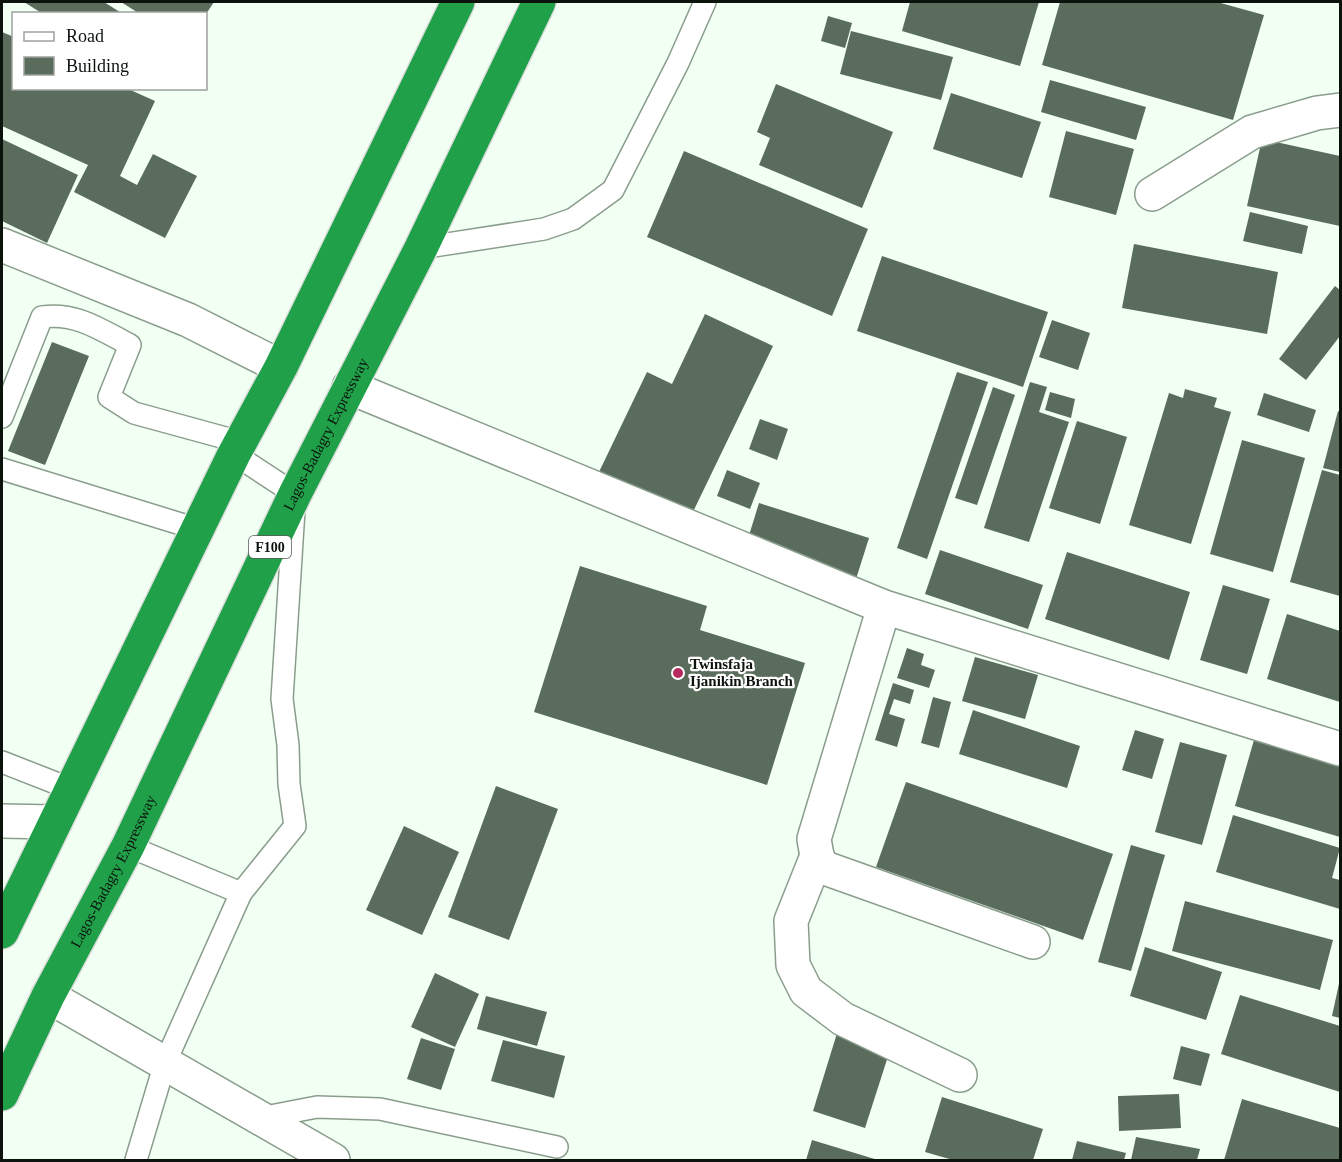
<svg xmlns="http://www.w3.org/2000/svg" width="1342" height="1162" font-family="'Times New Roman',serif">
<rect width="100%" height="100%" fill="#f2fff3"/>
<g fill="#5a6d5d">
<path d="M24,2H104L123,14H43Z"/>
<path d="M121,2H214L206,14H140Z"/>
<path d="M910,2H1039L1020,66L902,31Z"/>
<path d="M1060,2H1217L1264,15L1233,120L1042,65Z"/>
<path d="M828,16L852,23L845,48L821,41Z"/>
<path d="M851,31L953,57L941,100L840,74Z"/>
<path d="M2,32L14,37V88H126L155,101L120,176L137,185L153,154L197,176L165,238L74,192L88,165L2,126Z"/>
<path d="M1050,80L1146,107L1136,140L1041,112Z"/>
<path d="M776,84L893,132L862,208L759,165L770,138L757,132Z"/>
<path d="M951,93L1041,122L1022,178L933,149Z"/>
<path d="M1066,131L1134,149L1116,215L1049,197Z"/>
<path d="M2,139L78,175L47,243L2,221Z"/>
<path d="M1262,139L1340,156V226L1247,206Z"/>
<path d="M684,151L868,229L832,316L647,237Z"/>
<path d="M1250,212L1308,226L1302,254L1243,241Z"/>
<path d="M1134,244L1278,272L1267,334L1122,308Z"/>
<path d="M882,256L1048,312L1023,387L857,331Z"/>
<path d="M1335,286L1340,290V336L1306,380L1279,359Z"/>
<path d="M705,314L773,346L691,516L599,472L647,372L672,384Z"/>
<path d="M1052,320L1090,333L1078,370L1039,357Z"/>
<path d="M52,342L89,356L45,465L8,451Z"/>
<path d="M957,372L988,382L927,559L897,548Z"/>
<path d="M1030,382L1047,387L1039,412L1069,422L1029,542L984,528Z"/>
<path d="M993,387L1015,395L977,505L955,498Z"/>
<path d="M1185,389L1217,398L1214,407L1231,412L1191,544L1129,525L1169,393L1183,398Z"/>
<path d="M1050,392L1075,399L1071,418L1045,410Z"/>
<path d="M1264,393L1316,410L1309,432L1257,415Z"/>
<path d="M1338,411L1340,412V472L1323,468Z"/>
<path d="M760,419L788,429L777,460L749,449Z"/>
<path d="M1077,421L1127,437L1100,524L1049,508Z"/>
<path d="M1242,440L1305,458L1273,572L1210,554Z"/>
<path d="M727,470L760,483L750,509L717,496Z"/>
<path d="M1322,470L1340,475V596L1290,582Z"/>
<path d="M759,503L869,538L856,579L746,545Z"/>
<path d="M940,550L1043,585L1028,629L925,594Z"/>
<path d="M1067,552L1190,592L1169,660L1045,619Z"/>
<path d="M580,566L707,606L700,630L805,663L767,785L534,712Z"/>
<path d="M1223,585L1270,599L1247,674L1200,660Z"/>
<path d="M1287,614L1340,631V702L1267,679Z"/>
<path d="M907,648L924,654L921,665L935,670L929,688L897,678Z"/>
<path d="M975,657L1038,675L1025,719L962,701Z"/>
<path d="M893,683L914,690L910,704L894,699L889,714L905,719L897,747L875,740Z"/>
<path d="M933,697L951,702L939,748L921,743Z"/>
<path d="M973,710L1080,746L1067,788L959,754Z"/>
<path d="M1135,730L1164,739L1152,779L1122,770Z"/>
<path d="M1254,740L1340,766V837L1235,806Z"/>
<path d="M1180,742L1227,755L1202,845L1155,832Z"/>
<path d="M906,782L1113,854L1083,940L876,867Z"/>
<path d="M496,786L558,809L509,940L448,917Z"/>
<path d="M1233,815L1340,848L1332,878L1340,880V909L1216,872Z"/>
<path d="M404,826L459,852L422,935L366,910Z"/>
<path d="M1131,845L1165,855L1131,971L1098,962Z"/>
<path d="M1185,901L1333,940L1320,990L1172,951Z"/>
<path d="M1145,947L1222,972L1206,1020L1130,996Z"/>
<path d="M435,973L479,994L455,1047L411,1027Z"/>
<path d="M1340,979V1018L1332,1016Z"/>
<path d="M1240,995L1340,1026V1092L1221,1054Z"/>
<path d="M486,996L547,1012L537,1046L477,1029Z"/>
<path d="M838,1030L891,1047L865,1128L813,1111Z"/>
<path d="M421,1038L455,1049L441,1090L407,1079Z"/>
<path d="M503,1040L565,1056L554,1098L491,1081Z"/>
<path d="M1181,1046L1210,1054L1201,1086L1173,1079Z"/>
<path d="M1179,1094L1181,1128L1119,1131L1118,1096Z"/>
<path d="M942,1097L1043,1129L1033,1160H953L925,1152Z"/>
<path d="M1242,1099L1340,1128V1160H1224Z"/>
<path d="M1136,1137L1200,1149L1197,1160H1131Z"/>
<path d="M812,1140L878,1160H806Z"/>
<path d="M1077,1141L1126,1153L1124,1160H1072Z"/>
</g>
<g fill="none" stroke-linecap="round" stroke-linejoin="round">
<g stroke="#8a9d8c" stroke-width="24">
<g id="lane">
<path d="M421,248L544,229L573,219L613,190L678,63L705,2"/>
<path d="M2,417L42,317C76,312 101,330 130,345L109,397L134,413L240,442"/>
<path d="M2,469L197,529"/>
<path d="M2,762L71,789"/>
<path d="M128,846L241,893L295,826L289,784L288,745L282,699L295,494L234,454"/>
<path d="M260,1118L317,1107L380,1109L557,1147"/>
<path d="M136,1160L165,1063L241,893"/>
</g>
</g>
<g stroke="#8a9d8c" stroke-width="36">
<g id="street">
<path d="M1152,194L1252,132L1317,113L1340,110"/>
<path d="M2,245L188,320L281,367"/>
<path d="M349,387L884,607L1340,749"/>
<path d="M884,607L814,839L817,856L822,867L1033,942"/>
<path d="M2,821L55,822"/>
<path d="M817,856L791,921L793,965L806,991L843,1019L960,1075"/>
<path d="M48,996L333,1160"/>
</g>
</g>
<g stroke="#dddedd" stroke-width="36">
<g id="highway">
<path d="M2,932L234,454L281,367L458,2"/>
<path id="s1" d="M2,1094L48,996L128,846L295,494L421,248L539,2"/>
</g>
</g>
<use href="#lane" stroke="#fff" stroke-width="21"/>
<use href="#street" stroke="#fff" stroke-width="33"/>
<use href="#highway" stroke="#20a149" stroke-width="33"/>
</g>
<circle fill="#b72a5e" stroke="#fff" stroke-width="2" cx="678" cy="673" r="6"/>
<g text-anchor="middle" stroke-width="4.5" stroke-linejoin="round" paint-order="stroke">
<rect fill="#fff" stroke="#555a56" stroke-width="1.5" x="249" y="536" width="42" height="22" rx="4.5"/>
<g font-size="14" font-weight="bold" fill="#0c130d">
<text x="270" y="552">F100</text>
</g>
<g font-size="15" fill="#0c130d" stroke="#fff">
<text dy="5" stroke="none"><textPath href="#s1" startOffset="735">Lagos-Badagry Expressway</textPath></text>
<text dy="5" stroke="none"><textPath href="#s1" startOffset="249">Lagos-Badagry Expressway</textPath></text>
</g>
<g font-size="15" font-weight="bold" fill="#0c130d" stroke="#fff" text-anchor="start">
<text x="690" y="669">Twinsfaja<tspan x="690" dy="17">Ijanikin Branch</tspan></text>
</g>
</g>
<rect width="1342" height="1162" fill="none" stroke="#0c130d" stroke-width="6"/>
<rect x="12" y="12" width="195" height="78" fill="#ffffff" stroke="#9ea19e" stroke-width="1.5"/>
<rect x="24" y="32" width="30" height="9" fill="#ffffff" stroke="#9ea19e" stroke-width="1.5"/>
<text x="66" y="42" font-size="18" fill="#0c130d">Road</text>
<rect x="24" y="57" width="30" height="18" fill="#5a6d5d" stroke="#9ea19e" stroke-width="1.5"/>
<text x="66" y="72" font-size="18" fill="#0c130d">Building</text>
</svg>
